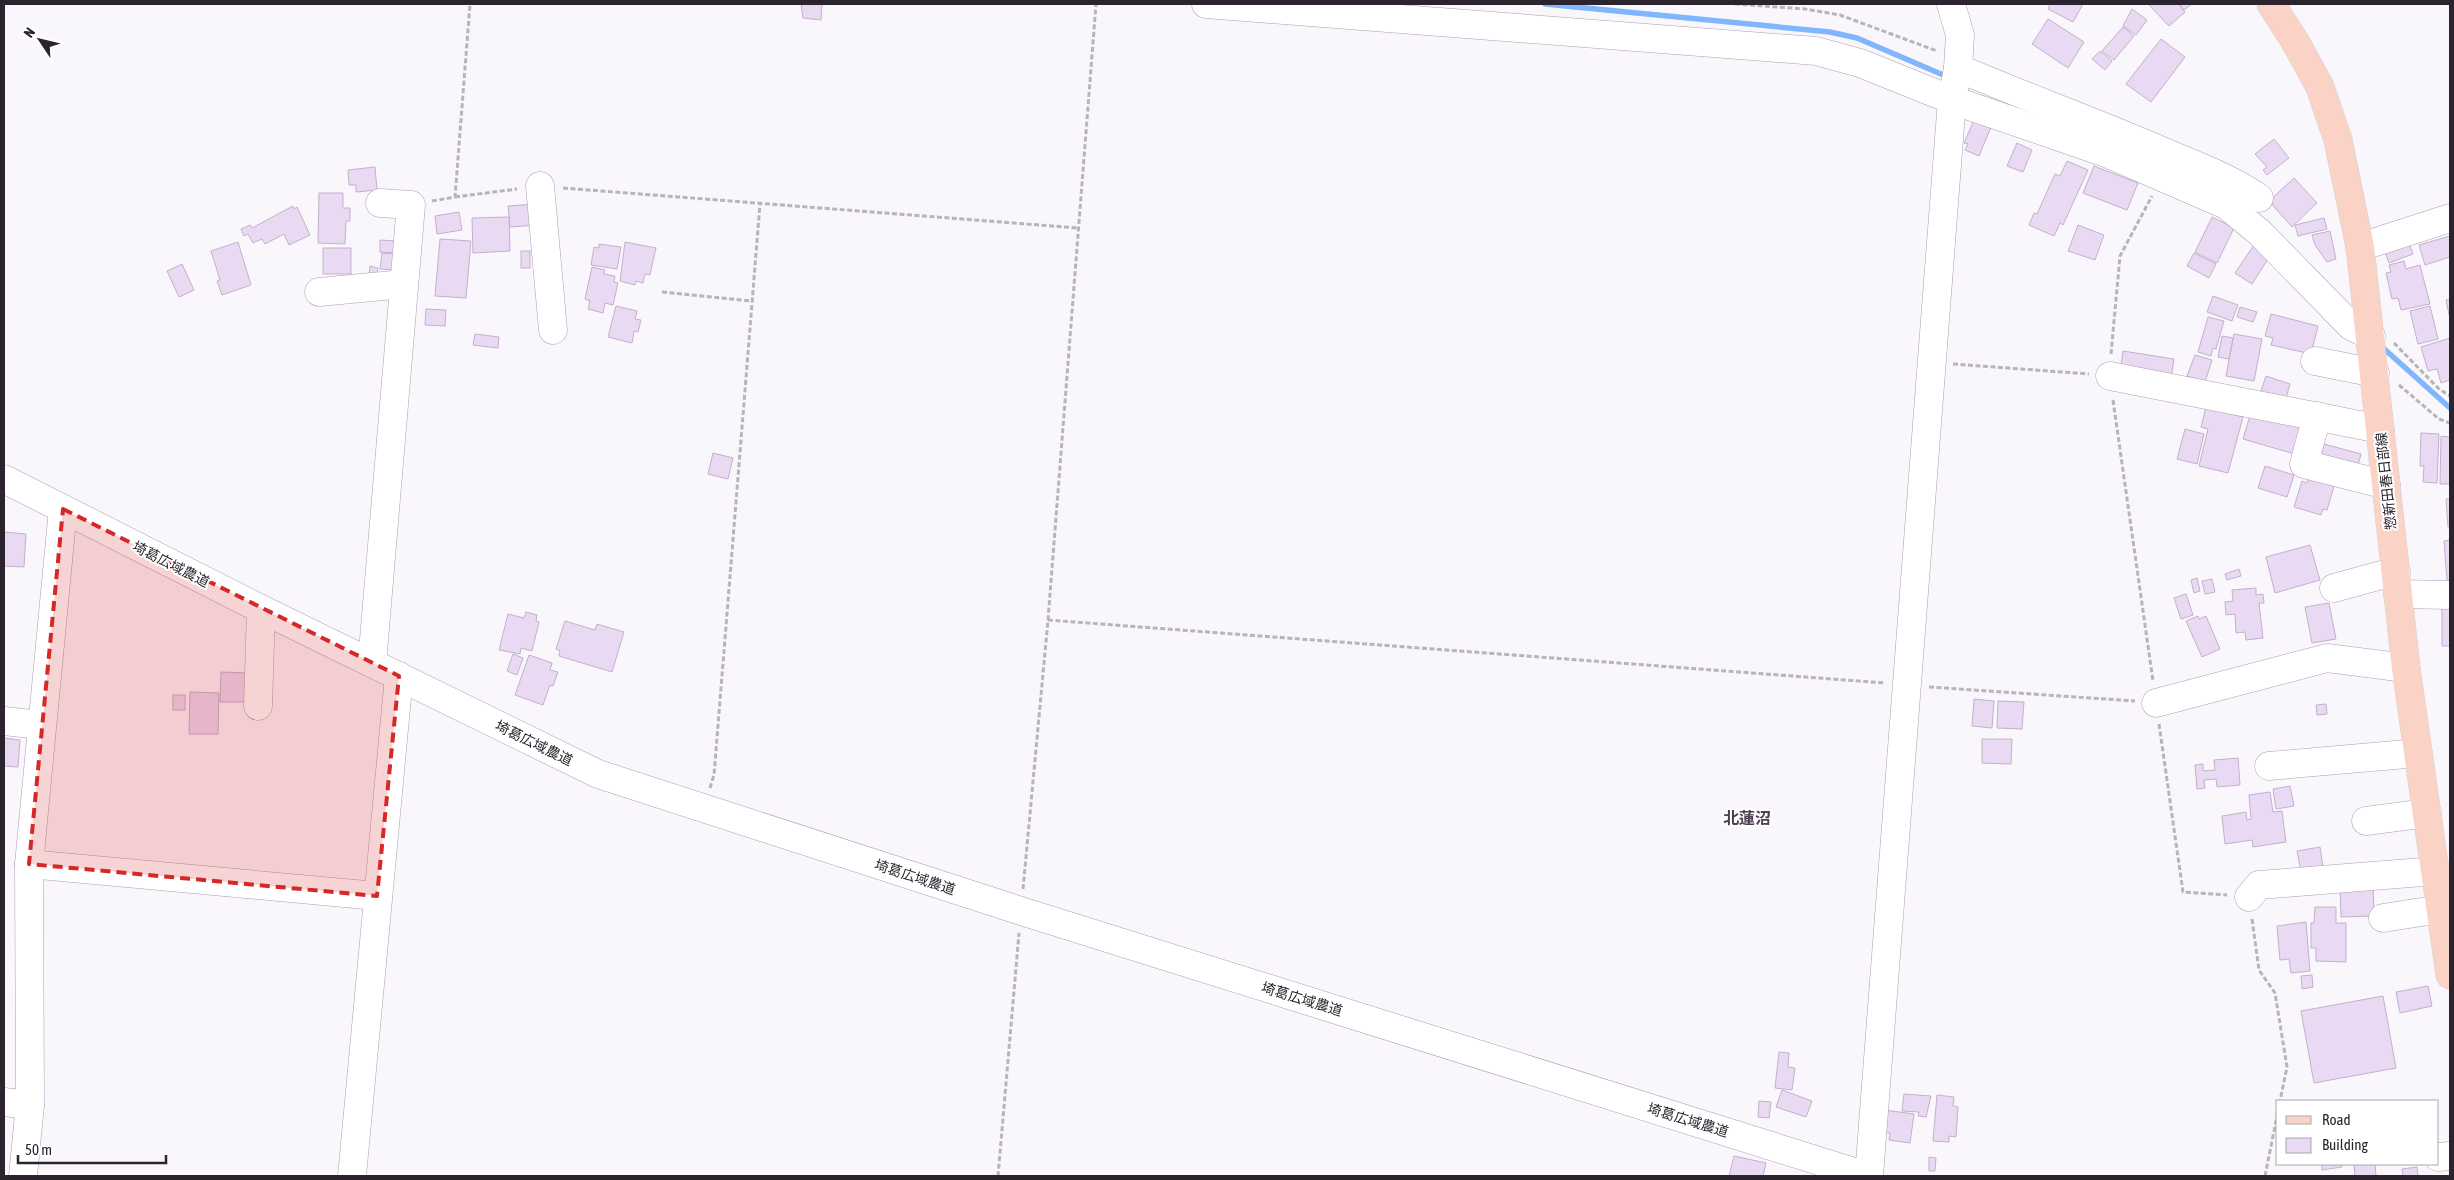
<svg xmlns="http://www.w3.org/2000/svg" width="2454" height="1180" font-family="'Asap Condensed','Noto Sans JP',sans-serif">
<rect width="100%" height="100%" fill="#faf7fc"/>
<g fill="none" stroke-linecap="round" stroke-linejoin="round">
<g stroke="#80b6fd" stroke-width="5.5">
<path d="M1545,4L1830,32L1857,38L1948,77"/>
<path d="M2381,346L2450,408"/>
</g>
</g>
<g fill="#ead9f3" stroke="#c1b1ca">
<path d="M801,4H822L821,20L803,18Z"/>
<path d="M2050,4H2083L2073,22L2048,9Z"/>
<path d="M2148,4H2178L2185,12L2169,26Z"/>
<path d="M2179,4H2192L2184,10Z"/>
<path d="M2132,9L2147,20L2136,35L2123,26Z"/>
<path d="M2048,19L2084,42L2068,68L2032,44Z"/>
<path d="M2123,27L2134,36L2114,60L2102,51Z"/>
<path d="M2161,39L2185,57L2151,102L2126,84Z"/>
<path d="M2100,51L2112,61L2105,70L2092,59Z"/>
<path d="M1974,120L1991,127L1979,156L1965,150L1968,144L1964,143Z"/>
<path d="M2274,139L2289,158L2267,175L2263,170L2267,167L2255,154Z"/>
<path d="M2017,143L2032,150L2023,172L2007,166Z"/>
<path d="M2067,161L2088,170L2063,225L2060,223L2054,236L2029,225L2034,213L2037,214L2055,174L2060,176Z"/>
<path d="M2094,166L2138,183L2127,210L2083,193Z"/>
<path d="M375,167L377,190L356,192V185H349L348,170Z"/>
<path d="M2294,178L2317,203L2292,227L2269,201Z"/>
<path d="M319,193H343V208H350V221H346L345,244L318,243Z"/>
<path d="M535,204L537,225L510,227L508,206Z"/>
<path d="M293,206L294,209L297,207L310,235L289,245L284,234L265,244L262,239L253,243L248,234L244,236L241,229L250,225L252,228Z"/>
<path d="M459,212L462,230L437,234L435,216Z"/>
<path d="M509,217L510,251L473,253L472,218Z"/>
<path d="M2212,217L2234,228L2217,263L2195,252Z"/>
<path d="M2324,218L2327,229L2298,236L2295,225Z"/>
<path d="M2078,225L2104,235L2095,260L2068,251Z"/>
<path d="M2330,231L2336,259L2327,262L2315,245L2312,235Z"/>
<path d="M2450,236V257L2425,265L2419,245Z"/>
<path d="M440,239L471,241L466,298L435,296Z"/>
<path d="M380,240L397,241V253L380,252Z"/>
<path d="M238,242L251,285L222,295L217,281L220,280L211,251Z"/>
<path d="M625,242L656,248L650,275L645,274L643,283L636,281L635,285L620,281Z"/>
<path d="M2409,243L2413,254L2389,263L2385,252Z"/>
<path d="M599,244L621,247L617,269L591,265L594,247L599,248Z"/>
<path d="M2254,245L2270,256L2252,284L2235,273Z"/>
<rect x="323" y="248" width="28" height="26"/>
<rect x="521" y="251" width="9" height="17"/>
<path d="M382,253L395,254L394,270L380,269Z"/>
<path d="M2194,253L2216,264L2209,278L2187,266Z"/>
<path d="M2404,261L2406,269L2420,265L2430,304L2401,310L2398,298L2392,299L2386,273L2391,272L2389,265Z"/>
<path d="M182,264L194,290L179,297L167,271Z"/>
<path d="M370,266L378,268L377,276L369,275Z"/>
<path d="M592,267L605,270L604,274L615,276L614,282L618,283L613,305L605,303L603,313L588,309L590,301L585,299Z"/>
<path d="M2213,296L2238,305L2232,321L2207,312Z"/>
<path d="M2450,299V319L2446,300Z"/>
<path d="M616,306L637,311L635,319L641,320L638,332L634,331L632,343L608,337Z"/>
<path d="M2430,306L2438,339L2418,344L2410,311Z"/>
<path d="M2240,307L2257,312L2253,322L2237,317Z"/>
<path d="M426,309L446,310L445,326L425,325Z"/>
<path d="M2271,314L2318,326L2311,354L2271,345L2273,338L2265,336Z"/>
<path d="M2208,317L2224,321L2216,349L2213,348L2211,356L2198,352Z"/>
<path d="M475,334L499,337L498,348L473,345Z"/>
<path d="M2234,334L2262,339L2254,381L2226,376Z"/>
<path d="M2222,336L2233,338L2229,359L2218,357Z"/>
<path d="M2450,338V380L2441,383L2437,369L2428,371L2421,347Z"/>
<path d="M2123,351L2174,359L2171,379L2120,372Z"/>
<path d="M2195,355L2212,360L2205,382L2187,376Z"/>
<path d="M2266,376L2290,384L2285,402L2260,394Z"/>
<path d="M2206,407L2243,417L2228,473L2199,466L2208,429L2201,427Z"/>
<path d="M2251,412L2307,426L2298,455L2243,439Z"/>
<path d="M2185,429L2204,434L2197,464L2177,459Z"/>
<path d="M2421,433L2439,434L2437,483L2423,482L2424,466H2420Z"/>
<path d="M2441,436L2450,437V484H2440Z"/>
<path d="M2324,444L2361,454L2357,469L2320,459Z"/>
<path d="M713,453L733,458L728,479L708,474Z"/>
<path d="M2265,466L2294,475L2287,497L2258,488Z"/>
<path d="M2309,475L2335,483L2327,510L2323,509L2321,515L2294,507L2302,481L2307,483Z"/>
<path d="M2446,499H2450V526L2448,527Z"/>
<path d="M4,532L26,534L24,567L4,566Z"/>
<path d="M2450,540V580H2447L2444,541Z"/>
<path d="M2310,545L2320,580L2275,593L2266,557Z"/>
<path d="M2239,569L2241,576L2227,580L2225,574Z"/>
<path d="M2197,578L2200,591L2194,593L2191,580Z"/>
<path d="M2212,579L2215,592L2205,594L2202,581Z"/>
<path d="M2256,588V595L2263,594L2264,603H2259L2263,638L2246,640L2245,632L2236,633L2235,614L2226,615L2225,602L2233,601L2232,590Z"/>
<path d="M2186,594L2193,615L2181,619L2174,598Z"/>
<path d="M2329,603L2336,639L2312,643L2305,607Z"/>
<rect x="2442" y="607" width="8" height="39"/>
<path d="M526,612L537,615L536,621L539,622L532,651L521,648L520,654L499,650L508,614L524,618Z"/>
<path d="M2198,616L2199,619L2206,616L2220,649L2202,657L2186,621Z"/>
<path d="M565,621L595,630L597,624L624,632L612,672L559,656L560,651L556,649Z"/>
<path d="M513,654L523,658L517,675L507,671Z"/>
<path d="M529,655L552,663L550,670L558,672L553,686L550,685L543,705L515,695Z"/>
<path d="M221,672L248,673L247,702H220Z"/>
<path d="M190,692L219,693L218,734H189Z"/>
<rect x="173" y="695" width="12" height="15"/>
<path d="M1974,699L1994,701L1992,728L1972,726Z"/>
<path d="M1998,701L2024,702L2022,729L1997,728Z"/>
<path d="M2326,704L2327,714L2317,715L2316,705Z"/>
<path d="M4,738L20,740L18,767L4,766Z"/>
<path d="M1982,739H2012L2011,764L1982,763Z"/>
<path d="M2238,758L2240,785L2217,787L2216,779L2204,780L2205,788L2197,789L2195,765L2203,764V771L2215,770L2214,760Z"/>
<path d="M2290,786L2294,806L2276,809L2273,789Z"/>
<path d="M2270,792L2273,812L2282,811L2286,842L2253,847L2252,840L2225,844L2222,816L2246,812L2247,820L2251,819L2249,795Z"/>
<path d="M2320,847L2323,868L2301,872L2297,851Z"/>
<path d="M2373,885L2374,916L2341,917L2340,886Z"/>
<path d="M2315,907H2336V923H2346V962L2316,961V948H2311V923H2314Z"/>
<path d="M2306,922L2310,971L2291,973L2289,959L2280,960L2277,926Z"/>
<path d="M2312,975L2313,987L2302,989L2301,976Z"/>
<path d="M2428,986L2432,1006L2400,1013L2396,992Z"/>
<path d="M2383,996L2396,1068L2314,1083L2301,1011Z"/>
<path d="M1779,1052L1789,1053L1788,1067L1795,1068L1792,1090L1775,1088Z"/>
<path d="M1782,1090L1812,1101L1806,1117L1776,1107Z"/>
<path d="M1904,1094L1931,1096L1926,1117L1918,1116L1919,1112L1902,1111Z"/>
<path d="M1937,1095L1954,1097L1953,1106L1958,1107L1956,1137L1949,1136V1142L1933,1141Z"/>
<path d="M1759,1101L1771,1102L1769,1118L1758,1117Z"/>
<path d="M1885,1110L1914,1114L1910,1143L1889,1140L1890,1133L1882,1132Z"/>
<path d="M1734,1156L1766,1163L1763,1176H1729Z"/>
<path d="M1929,1157L1936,1158L1935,1171H1929Z"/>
<path d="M2322,1164H2341L2342,1167L2322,1170Z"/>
<path d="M2354,1164H2375L2376,1176H2355Z"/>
<path d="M2417,1167L2418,1176H2403L2402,1169Z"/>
</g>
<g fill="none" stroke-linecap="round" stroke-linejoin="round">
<g stroke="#ad9db6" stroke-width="29">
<g id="minor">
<path d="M1206,4L1816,51L1860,63L1952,100L2106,153L2226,205L2259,232L2351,326L2371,336"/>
<path d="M1958,68C2028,98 2098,123 2167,153C2199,167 2231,178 2259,198"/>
<path d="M540,186L553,330"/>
<path d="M2360,247L2450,218"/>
<path d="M319,292L404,284"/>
<path d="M2315,361L2375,373"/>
<path d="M2110,376L2380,429"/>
<path d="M2317,416L2304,464L2386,485"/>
<path d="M4,479L261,609L598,774L1021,911L1867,1176"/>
<path d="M2334,588L2396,571"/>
<path d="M2398,594L2450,595"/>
<path d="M372,663L411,205L380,203"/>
<path d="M2156,703L2327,658L2406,668"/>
<path d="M258,706L261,609"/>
<path d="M4,721L41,725"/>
<path d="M2269,766L2418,753"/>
<path d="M2366,821L2427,813"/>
<path d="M29,864L377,896"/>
<path d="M2249,897L2259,885L2435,871"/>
<path d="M2383,918L2441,909"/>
<path d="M4,1102L30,1105"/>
<path d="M2438,1157L2450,1156"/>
<path d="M23,1176L30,1105L29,864L63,509"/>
<path d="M352,1176L399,676"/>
<path d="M1869,1176L1952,100L1958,68L1960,35L1951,4"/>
</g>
</g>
<g stroke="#d5d3d5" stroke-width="29">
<path id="major" d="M2271,4L2296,43L2320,87L2338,140L2360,247L2406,668L2450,975"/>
</g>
<g stroke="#b8b4bb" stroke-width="3" stroke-dasharray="5 2.5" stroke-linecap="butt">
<path d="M1735,4L1805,9L1840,15L1937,51"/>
<path d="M563,188L1078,228"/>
<path d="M455,197L517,189"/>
<path d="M432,201L455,197L470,4"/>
<path d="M662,292L751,301"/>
<path d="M2394,343L2439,389L2450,396"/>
<path d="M2111,354L2120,256L2152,196"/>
<path d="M1953,364L2089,374"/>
<path d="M2399,385L2439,419L2450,423"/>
<path d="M2113,400L2153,681"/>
<path d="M1048,620L1885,683"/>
<path d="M1929,687L2135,701"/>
<path d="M2159,724L2183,892L2227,895"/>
<path d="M710,788L714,775L760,204"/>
<path d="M1023,889L1048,620L1096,4"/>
<path d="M2252,919L2259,970L2275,993L2287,1067L2280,1101"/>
<path d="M998,1176L1019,933"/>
<path d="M2265,1176L2278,1111"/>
</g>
<use href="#minor" stroke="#fff" stroke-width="28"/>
<use href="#major" stroke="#fad3c6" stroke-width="28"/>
</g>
<path fill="#d62828" fill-opacity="0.2" stroke="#d62828" stroke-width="4" stroke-dasharray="10 6" stroke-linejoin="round" d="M63,509L399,676L377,896L29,864Z"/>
<g text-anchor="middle" stroke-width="4" stroke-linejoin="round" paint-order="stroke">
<g font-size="14" fill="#2b242e" stroke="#fff">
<text transform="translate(2386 481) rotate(-96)" y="5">惣新田春日部線</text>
<text transform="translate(171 564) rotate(27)" y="5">埼葛広域農道</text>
<text transform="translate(534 743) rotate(26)" y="5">埼葛広域農道</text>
<text transform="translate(915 877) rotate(18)" y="5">埼葛広域農道</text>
<text transform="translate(1302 999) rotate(17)" y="5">埼葛広域農道</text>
<text transform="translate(1688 1120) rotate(17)" y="5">埼葛広域農道</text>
</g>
<g font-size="16" font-weight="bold" fill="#4c3e53" stroke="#fff">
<text x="1747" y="824">北蓮沼</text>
</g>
</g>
<rect width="2454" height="1180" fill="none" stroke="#2b242e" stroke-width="10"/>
<rect x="2276" y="1100" width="162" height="65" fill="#ffffff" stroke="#aaa7ab"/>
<rect x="2286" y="1116" width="25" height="8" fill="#fad3c6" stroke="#aaa7ab"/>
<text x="2322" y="1125" font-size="15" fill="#2b242e">Road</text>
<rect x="2286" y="1138" width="25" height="15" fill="#ead9f3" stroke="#aaa7ab"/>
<text x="2322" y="1150" font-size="15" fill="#2b242e">Building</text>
<g transform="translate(40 40) rotate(305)" stroke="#ffffff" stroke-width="4" paint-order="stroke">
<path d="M0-4L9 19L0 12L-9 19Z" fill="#2b242e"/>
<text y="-8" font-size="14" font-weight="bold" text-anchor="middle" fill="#2b242e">N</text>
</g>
<path d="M18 1155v8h148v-8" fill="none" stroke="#2b242e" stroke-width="2.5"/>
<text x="25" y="1155" font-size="15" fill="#2b242e" stroke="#ffffff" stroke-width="4" paint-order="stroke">50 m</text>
</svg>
